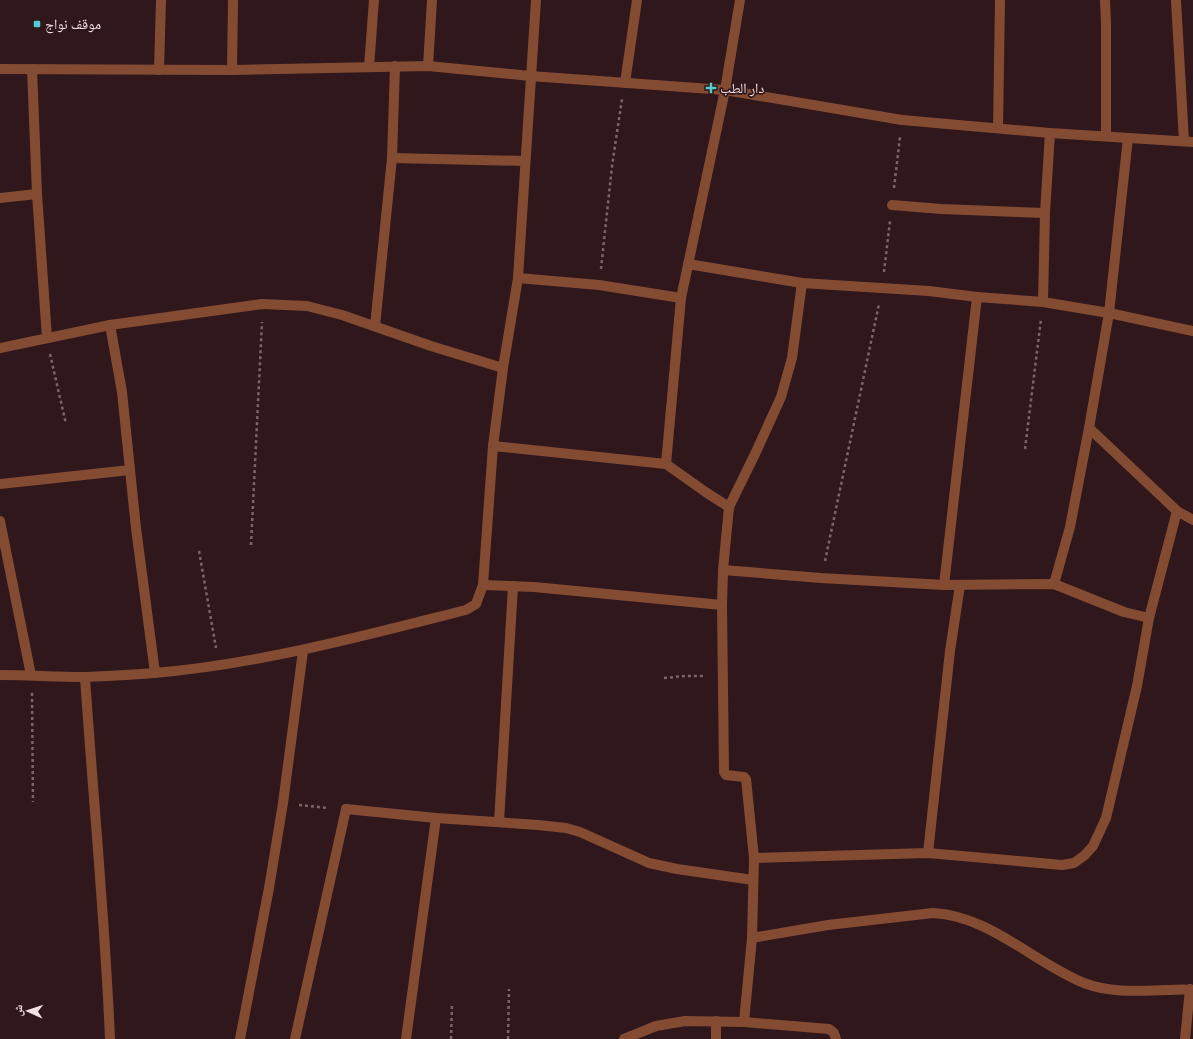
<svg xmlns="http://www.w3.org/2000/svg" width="1193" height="1039" font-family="Cabin,'Noto Naskh Arabic',sans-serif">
<rect width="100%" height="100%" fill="#30171b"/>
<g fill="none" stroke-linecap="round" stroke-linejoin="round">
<g stroke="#7b6568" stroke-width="2.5" stroke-dasharray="3 3" stroke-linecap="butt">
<path d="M894,188L900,137"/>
<path d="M601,269L612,166L622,99"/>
<path d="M884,272L890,221"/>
<path d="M50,354L66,424"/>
<path d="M1025,449L1041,319"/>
<path d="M251,545L262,322"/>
<path d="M199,551L216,648"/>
<path d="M825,561L879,304"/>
<path d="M664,678L685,676H706"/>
<path d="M32,693L33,802"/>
<path d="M299,805L328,808"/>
<path d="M451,1039L452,1004"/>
<path d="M508,1039L509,989"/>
</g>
<g stroke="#834c32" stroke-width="10">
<path d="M1105,0L1106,24V136"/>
<path d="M1176,0L1184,141"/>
<path d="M428,66L432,0"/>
<path d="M369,67L374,0"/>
<path d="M0,69L232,70L428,66L530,76L725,90L902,120L1050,133L1193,142"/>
<path d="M32,69L37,194L47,338"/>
<path d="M159,70L161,0"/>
<path d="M232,70L233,0"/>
<path d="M625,83L637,0"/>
<path d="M998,128L1000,0"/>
<path d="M392,158L525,161"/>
<path d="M0,198L37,194"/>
<path d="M892,205L941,209L1045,213"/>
<path d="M688,264L802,283L792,358L781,397L755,454L729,507L723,570L722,605L724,772L726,775L744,777L746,779L754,858L752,938L744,1022"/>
<path d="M518,278L599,285L681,298"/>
<path d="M802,283L929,291L977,297L1043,302L1109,313L1193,331"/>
<path d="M1043,302L1045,213L1050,133"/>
<path d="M110,325L122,392L136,528L155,673"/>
<path d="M375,326L392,158L395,66"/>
<path d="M0,348L110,325L262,304L307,306L342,315L431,346L503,368"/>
<path d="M1089,428L1177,511L1193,520"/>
<path d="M493,446L666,464L707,493L729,507"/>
<path d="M666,464L681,298L725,90L740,0"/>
<path d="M0,484L130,470"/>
<path d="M0,521L31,675"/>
<path d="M723,570L821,578L944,585L1054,584L1124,612L1149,618"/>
<path d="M1054,584L1070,527L1089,428L1109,313L1128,138"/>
<path d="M483,585L534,587L722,605"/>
<path d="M944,585L977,297"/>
<path d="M0,675C28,675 56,677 85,677C108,676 131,675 154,673C260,664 363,636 466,610L476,604L483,585L493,446L503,368L518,278L536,0"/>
<path d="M85,677C93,797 105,918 110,1039"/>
<path d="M499,822L513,586"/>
<path d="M928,853L950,651L960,585"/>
<path d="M754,858L928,853L1062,865L1074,863L1085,855L1093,846L1106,818L1137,686L1149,618L1177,511"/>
<path d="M752,938L828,925L933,913C990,916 1033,962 1084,983C1110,993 1138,991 1166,990C1175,990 1184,989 1193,990"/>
<path d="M716,1021V1039"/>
<path d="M240,1039L269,888L283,803L303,651"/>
<path d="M295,1039L346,809L436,818L538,825L566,828L580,832L649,863L677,869L753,880"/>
<path d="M406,1039L436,818"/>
<path d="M624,1039L656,1026L685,1021L744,1022L829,1029L834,1033L836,1039"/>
<path d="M1185,1039L1190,989"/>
</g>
</g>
<g fill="#51ccd1" stroke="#30171b" stroke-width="1.5">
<rect x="33" y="20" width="8" height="8" rx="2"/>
<path d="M709 82h4v4h4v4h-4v4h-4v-4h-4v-4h4z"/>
</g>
<g text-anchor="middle" stroke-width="3.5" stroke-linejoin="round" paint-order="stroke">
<g font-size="14" fill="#f2e0e2" stroke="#30171b" text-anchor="start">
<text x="45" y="29">موقف نواج</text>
<text x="720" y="93">دار الطب</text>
</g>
</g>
<g transform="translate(28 1011) rotate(273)" stroke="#30171b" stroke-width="3" paint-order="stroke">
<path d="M0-3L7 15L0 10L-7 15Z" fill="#f2e0e2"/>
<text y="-6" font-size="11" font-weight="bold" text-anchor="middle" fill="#f2e0e2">ش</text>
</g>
</svg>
